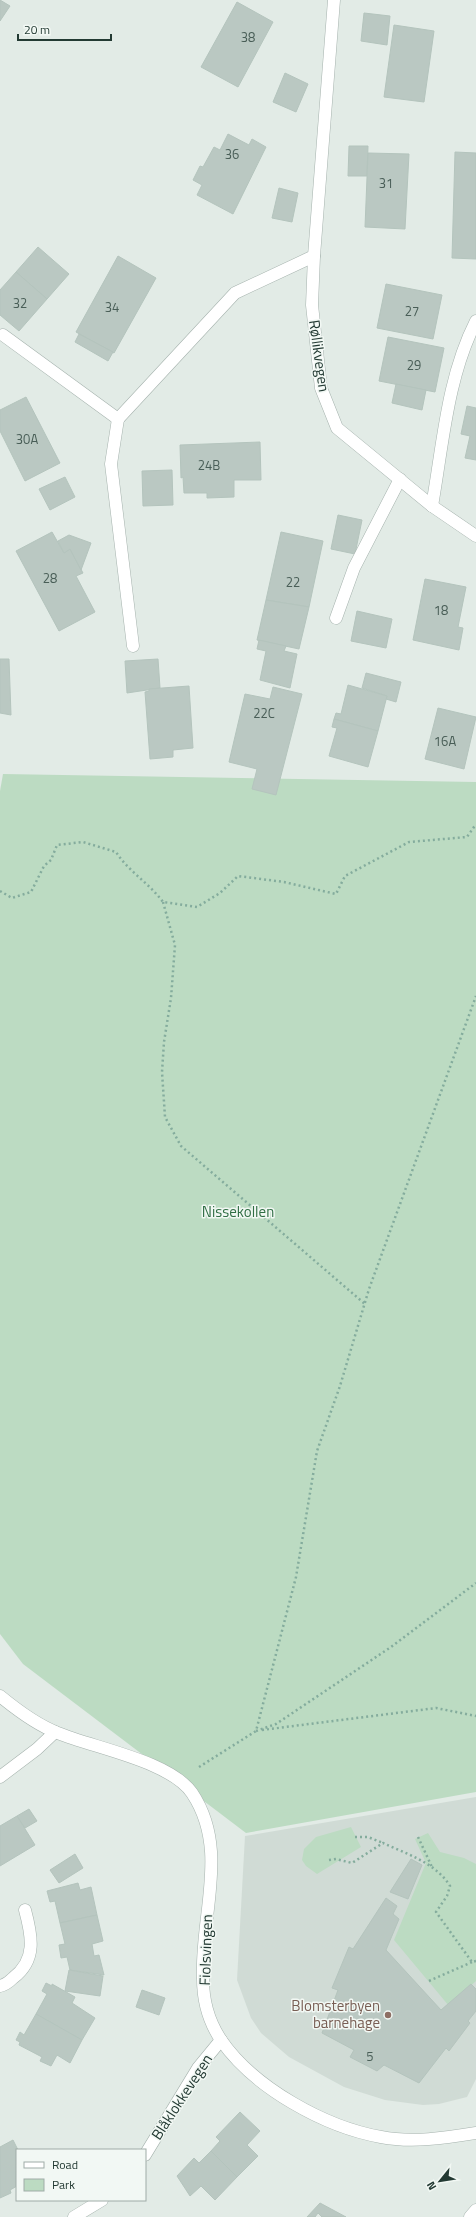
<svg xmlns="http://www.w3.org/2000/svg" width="476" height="2217" font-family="'Titillium Web',sans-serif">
<rect width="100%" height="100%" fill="#e2ebe6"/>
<path fill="#d0dbd5" d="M476,1797V2079L467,2097L439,2104L423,2105L385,2100L344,2087L289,2057L261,2033L251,2018L237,1980L245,1836Z"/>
<g fill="#bcdbc2">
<path d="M3,774L476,782V1792L246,1833L23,1664L0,1634V791Z"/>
<path d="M351,1827L361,1847L317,1874L306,1866L302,1860L304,1849L316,1837Z"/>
<path d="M428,1833L440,1852L464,1858L476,1864V1981L449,2006L394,1940L426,1863L415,1839Z"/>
</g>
<g fill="#bac8c2" stroke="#b4c4bd">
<path d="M0,0L10,6L0,21Z"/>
<path d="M237,2L273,22L238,87L201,67Z"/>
<path d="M364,13L390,16L387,45L361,41Z"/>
<path d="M394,25L434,31L424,102L384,97Z"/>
<path d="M285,73L308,84L296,112L273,102Z"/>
<path d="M228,134L249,145L252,139L266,147L233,214L197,195L202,185L193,180L200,166L203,167L214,147L220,150Z"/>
<path d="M349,146H368L367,176H348Z"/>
<path d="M455,152L476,153V259L452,258Z"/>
<path d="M368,153L409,154L405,229L365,227Z"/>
<path d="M279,188L298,193L292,222L272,218Z"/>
<path d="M38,247L69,274L47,299L16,272Z"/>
<path d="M118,256L156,278L114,353L76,332Z"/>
<path d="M16,272L47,299L19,331L0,315V290Z"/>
<path d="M386,284L442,295L433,339L377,328Z"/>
<path d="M79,334L113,352L108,361L75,342Z"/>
<path d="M388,337L444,348L435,392L379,381Z"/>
<path d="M396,384L426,390L422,410L392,403Z"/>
<path d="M26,397L60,463L25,481L0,431V410Z"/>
<path d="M467,406L476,408V460L465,458L470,436L461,434Z"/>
<path d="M260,442L261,480H234V497L207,498V493H184L183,477L181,478L180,445Z"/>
<path d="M172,470L173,505L143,506L142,471Z"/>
<path d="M65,477L75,497L50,510L39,489Z"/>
<path d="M338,515L362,520L355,554L331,549Z"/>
<path d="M52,532L64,553L70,549L83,573L76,576L95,612L59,631L16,551Z"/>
<path d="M281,532L323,541L309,607L266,600Z"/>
<path d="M69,535L91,543L81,570L70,549L64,553L58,541Z"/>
<path d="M425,579L466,587L458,627L463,628L459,650L413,640Z"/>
<path d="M266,600L309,607L299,649L257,640Z"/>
<path d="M357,611L392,619L386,648L351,641Z"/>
<path d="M259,640L286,646L284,651L297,654L290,688L260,680L266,651L257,649Z"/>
<path d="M0,659H9L11,715L0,713Z"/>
<path d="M158,659L160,688L127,693L125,661Z"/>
<path d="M366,673L401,682L396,702L386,699L387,696L362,688Z"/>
<path d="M348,685L387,696L378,731L334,719L336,713L341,714Z"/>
<path d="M189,686L193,748L173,750V757L150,759L145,692L149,691V689Z"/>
<path d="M273,687L302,694L276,795L252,789L257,769L229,762L245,694L270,699Z"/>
<path d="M438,708L476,717L464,769L425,759Z"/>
<path d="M334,719L378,731L368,767L329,756L337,728L332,727Z"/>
<path d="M29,1809L37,1821L25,1828L17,1816Z"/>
<path d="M17,1816L35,1845L0,1866V1826Z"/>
<path d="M75,1854L83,1868L59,1883L50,1870Z"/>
<path d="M411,1859L422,1865L408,1899L390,1892Z"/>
<path d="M78,1883L80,1890L91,1887L97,1915L60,1923L55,1901L50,1902L47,1891Z"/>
<path d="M386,1898L397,1906L393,1914L399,1919L386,1950L441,2010L471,1984L476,1989V2011L468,2021L470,2023L449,2051L446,2048L419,2083L384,2065L377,2071L350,2057L354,2050L322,2033L338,1990L332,1988L349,1947L353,1949Z"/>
<path d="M97,1915L103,1941L92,1944L94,1956L99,1955L104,1975L70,1970L67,1957L61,1958L59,1945L65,1944L60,1923Z"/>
<path d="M69,1970L103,1976L100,1996L65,1991Z"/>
<path d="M46,1983L52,1986V1984L75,1997L72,2003L95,2018L82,2040L36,2014L47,1994L42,1991Z"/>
<path d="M142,1990L165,1998L159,2015L136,2007Z"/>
<path d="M36,2014L82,2040L70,2063L57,2055L51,2066L40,2061L42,2057L19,2045L20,2042L16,2040L20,2032L24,2035Z"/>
<path d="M240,2112L260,2131L247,2145L258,2156L237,2177L211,2151L220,2141L216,2137Z"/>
<path d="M13,2140L18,2150L17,2186L10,2190L11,2193L0,2198V2147Z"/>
<path d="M211,2151L237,2177L215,2200L201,2186L190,2196L177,2176L194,2158L199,2163Z"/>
<path d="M320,2203L346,2217H322L318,2213L315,2217H307Z"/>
</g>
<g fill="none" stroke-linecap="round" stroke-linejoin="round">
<g stroke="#a5b2ad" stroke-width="13">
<g id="minor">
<path d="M334,0L314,256L312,305L321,388L337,428L432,506L476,536"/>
<path d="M3,335L118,419"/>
<path d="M118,419L235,293L314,256"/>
<path d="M118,419L111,464L133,646"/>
<path d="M432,506C443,444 447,378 476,321"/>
<path d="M336,618L354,568L400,479"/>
<path d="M0,1696C17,1710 37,1725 58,1733C94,1748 170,1761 192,1793C230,1850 200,1915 203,1979C203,2000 209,2022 221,2040C254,2088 325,2127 381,2137C412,2143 445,2138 476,2133"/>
<path d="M0,1777L37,1749L55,1732"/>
<path d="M0,1986C5,1985 9,1982 13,1978C37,1960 32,1936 25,1910"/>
<path d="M145,2155L198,2068L221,2040"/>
<path d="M74,2217L102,2200"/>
<path d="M470,2217L476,2210"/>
</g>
</g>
<g stroke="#84ac9d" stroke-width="2.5" stroke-dasharray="2 3" stroke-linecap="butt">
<path d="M0,891L12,898L31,892L44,866L51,860L57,845L83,842L116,852C128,871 149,883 163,902L197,907L220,893L238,876L284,882L336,894L345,876L409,842L467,837L476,824"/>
<path d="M163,902L175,945L171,998L164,1042L162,1072L165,1117L181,1146L365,1304"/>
<path d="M262,1730L436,1708L476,1716"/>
<path d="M256,1731L276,1724L391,1647L476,1583"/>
<path d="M199,1767L256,1731L296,1577L317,1451L340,1386L369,1289L476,996"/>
<path d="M355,1837H368L383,1843"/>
<path d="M418,1837L432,1867"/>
<path d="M329,1860L336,1859L352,1863L383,1843C407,1854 436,1863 450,1886L447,1896L436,1912L472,1962L476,1961"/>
<path d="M429,1981L472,1962"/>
</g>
<use href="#minor" stroke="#fff" stroke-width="12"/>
</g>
<circle fill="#8d6e63" stroke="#f2f8f4" stroke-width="1.5" cx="388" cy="2015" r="4"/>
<g text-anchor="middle" stroke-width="3" stroke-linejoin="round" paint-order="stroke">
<g font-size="13" fill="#495e57">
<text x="248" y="42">38</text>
<text x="232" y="159">36</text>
<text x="386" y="188">31</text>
<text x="20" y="308">32</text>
<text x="112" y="312">34</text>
<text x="412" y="316">27</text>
<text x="414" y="370">29</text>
<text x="27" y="444">30A</text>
<text x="209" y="470">24B</text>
<text x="50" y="583">28</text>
<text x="293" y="587">22</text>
<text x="441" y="615">18</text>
<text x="264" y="718">22C</text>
<text x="445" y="746">16A</text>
<text x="370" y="2061">5</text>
</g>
<g font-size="15" fill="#233a33" stroke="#f2f8f4">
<text transform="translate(319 356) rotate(82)" y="5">Røllikvegen</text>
<text transform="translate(206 1950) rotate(-88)" y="5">Fiolsvingen</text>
<text transform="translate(182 2097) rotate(-57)" y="5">Blåklokkevegen</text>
</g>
<g font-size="15" fill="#306e44" stroke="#f2f8f4">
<text x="238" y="1217">Nissekollen</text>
</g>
<g font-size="15" fill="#785e54" stroke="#f2f8f4" text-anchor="end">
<text x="380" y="2011">Blomsterbyen<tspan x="380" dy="17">barnehage</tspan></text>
</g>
</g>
<rect x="16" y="2149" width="130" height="52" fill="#f2f8f4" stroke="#9faca7"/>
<rect x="24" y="2162" width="20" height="6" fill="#ffffff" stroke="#9faca7"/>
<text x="52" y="2169" font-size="12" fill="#233a33">Road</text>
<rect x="24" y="2179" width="20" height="12" fill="#bcdbc2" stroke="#9faca7"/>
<text x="52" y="2189" font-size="12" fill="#233a33">Park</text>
<g transform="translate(440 2181) rotate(240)" stroke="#f2f8f4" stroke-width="3" paint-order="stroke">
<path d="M0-3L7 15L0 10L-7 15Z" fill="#233a33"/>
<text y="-6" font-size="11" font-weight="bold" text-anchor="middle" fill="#233a33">N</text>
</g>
<path d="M18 34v6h93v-6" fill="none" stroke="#233a33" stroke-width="2"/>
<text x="24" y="34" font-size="12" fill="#233a33" stroke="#f2f8f4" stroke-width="3" paint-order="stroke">20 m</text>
</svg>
